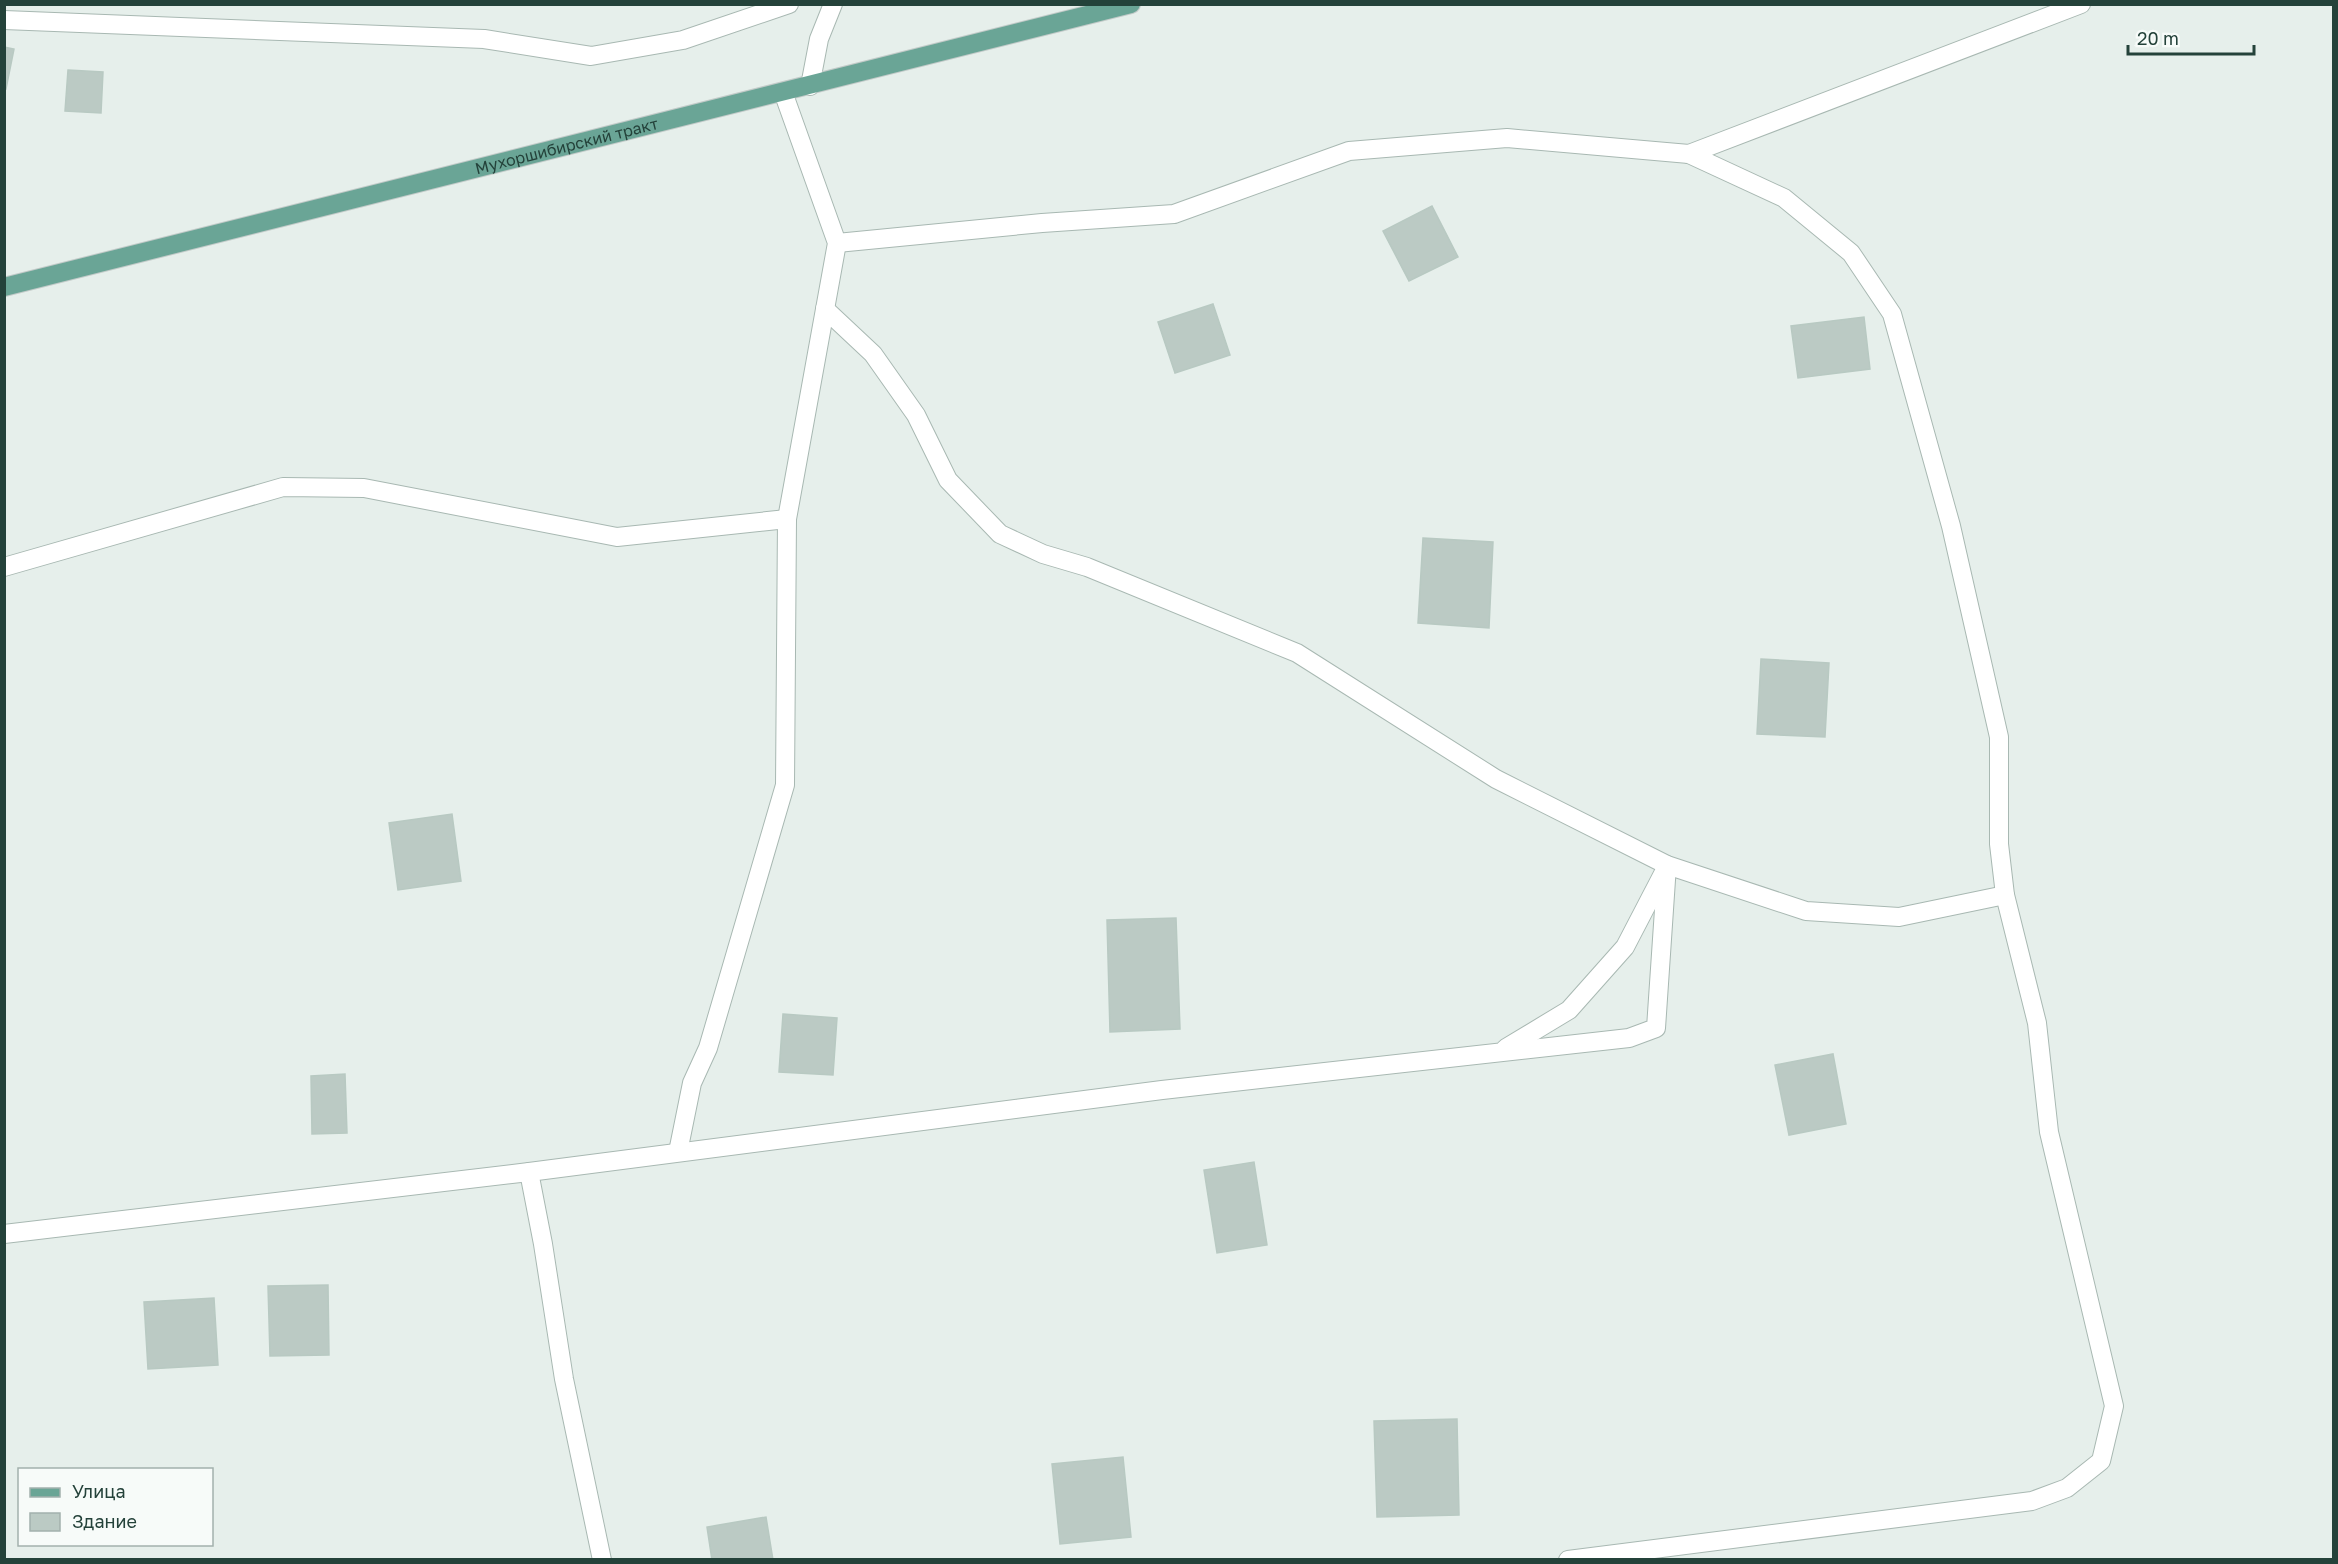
<svg xmlns="http://www.w3.org/2000/svg" width="2338" height="1564" font-family="'Golos Text',sans-serif">
<rect width="100%" height="100%" fill="#e6efeb"/>
<g fill="#bbcac4" stroke="#b8c9c2" stroke-width="1.5">
<path d="M4,47L14,49L6,89L4,88Z"/>
<path d="M68,70L103,72L101,113L65,111Z"/>
<path d="M1432,206L1458,257L1409,281L1383,231Z"/>
<path d="M1213,304L1230,355L1175,373L1158,322Z"/>
<path d="M1864,317L1870,369L1798,378L1791,326Z"/>
<path d="M1423,538L1493,542L1489,628L1418,623Z"/>
<path d="M1761,659L1829,663L1825,737L1757,734Z"/>
<path d="M452,814L461,881L398,890L389,823Z"/>
<path d="M1176,918L1180,1029L1110,1032L1107,920Z"/>
<path d="M783,1014L837,1018L833,1075L779,1072Z"/>
<path d="M1833,1054L1846,1124L1789,1135L1775,1065Z"/>
<path d="M345,1074L347,1133L312,1134L311,1076Z"/>
<path d="M1254,1162L1267,1245L1217,1253L1204,1170Z"/>
<path d="M328,1285L329,1355L270,1356L268,1286Z"/>
<path d="M214,1298L218,1365L148,1369L144,1302Z"/>
<path d="M1457,1419L1459,1515L1377,1517L1374,1421Z"/>
<path d="M1123,1457L1131,1537L1060,1544L1052,1464Z"/>
<path d="M766,1517L773,1560H712L707,1527Z"/>
</g>
<g fill="none" stroke-linecap="round" stroke-linejoin="round">
<g stroke="#a8b8b2" stroke-width="20">
<g id="street">
<path d="M4,20L484,39L591,56L683,40L789,4"/>
<path d="M810,86L819,39L833,4"/>
<path d="M1689,154L2081,4"/>
<path d="M837,243L1042,223L1174,214L1349,151L1507,138L1689,154L1784,198L1851,253L1892,314L1951,526L1999,737V844L2005,895L2037,1023L2049,1132L2114,1406L2101,1461L2067,1488L2032,1501L1568,1560"/>
<path d="M825,309L873,354L916,415L948,480L1000,534L1043,554L1087,567L1297,653L1496,779L1667,865L1806,911L1899,917L2005,895"/>
<path d="M4,567L283,487L364,488L617,537L787,519"/>
<path d="M1506,1048L1569,1010L1625,947L1664,872"/>
<path d="M678,1152L692,1083L708,1048L785,785L787,519L837,243L783,92"/>
<path d="M529,1172L543,1244L564,1379L602,1560"/>
<path d="M4,1234L529,1172L1162,1090L1629,1038L1656,1028L1667,865"/>
</g>
</g>
<g stroke="#c2cac8" stroke-width="20">
<g id="primary">
<path id="s1" d="M4,287L1131,4"/>
</g>
</g>
<use href="#street" stroke="#fff" stroke-width="18"/>
<use href="#primary" stroke="#6aa596" stroke-width="18"/>
</g>
<g text-anchor="middle" stroke-width="4.5" stroke-linejoin="round" paint-order="stroke">
<g font-size="16" fill="#24423a" stroke="#f7fbf9">
<text dy="6" stroke="none"><textPath href="#s1" startOffset="580">Мухоршибирский тракт</textPath></text>
</g>
</g>
<rect width="2338" height="1564" fill="none" stroke="#24423a" stroke-width="12"/>
<rect x="18" y="1468" width="195" height="78" fill="#f7fbf9" stroke="#a3b1ad" stroke-width="1.5"/>
<rect x="30" y="1488" width="30" height="9" fill="#6aa596" stroke="#a3b1ad" stroke-width="1.5"/>
<text x="72" y="1498" font-size="18" fill="#24423a">Улица</text>
<rect x="30" y="1513" width="30" height="18" fill="#bbcac4" stroke="#a3b1ad" stroke-width="1.5"/>
<text x="72" y="1528" font-size="18" fill="#24423a">Здание</text>
<path d="M2128 45v9h126v-9" fill="none" stroke="#24423a" stroke-width="3"/>
<text x="2137" y="45" font-size="18" fill="#24423a" stroke="#f7fbf9" stroke-width="4.5" paint-order="stroke">20 m</text>
</svg>
